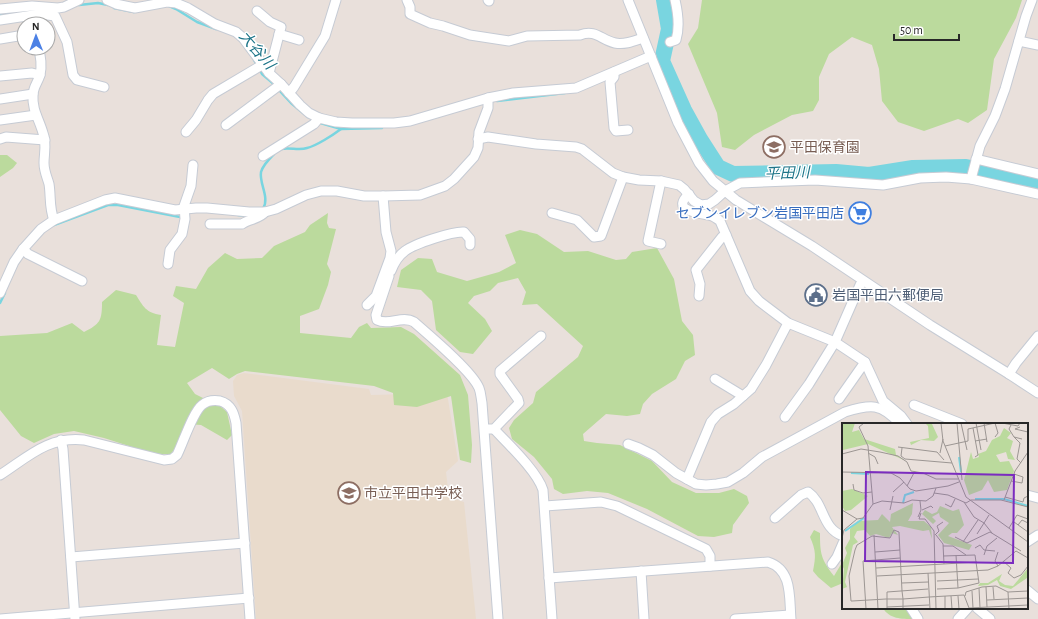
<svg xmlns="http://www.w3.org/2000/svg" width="1038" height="619" font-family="'Alegreya Sans','Noto Sans JP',sans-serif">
<rect width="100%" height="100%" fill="#e9e0db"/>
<path fill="#e9dbcc" d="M244,373L369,389L371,395L447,393L458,461L446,472L448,488L451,498L464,502L476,619H256L242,411L234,396L233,381L237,375Z"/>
<g fill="#bbda9d">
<path d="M702,0H1022L1016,18L994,59L987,110L968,123L958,119L924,131L898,122L882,101L879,69L872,45L852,37L829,54L819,77V100L813,111L792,115L754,135L735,150L722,147L717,113L688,44L698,28Z"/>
<path d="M0,155H7L17,163L13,168L0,177Z"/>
<path d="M328,213L327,223L329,228L336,229L327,264L331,272L328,285L319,309L300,316V333L351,338L359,327L367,323L371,328L401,327L414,334L460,375L468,395L472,445L471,463L460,460L451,396L417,407L394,405L393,393L374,386L245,371L237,374L229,379L212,368L187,383L195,394L203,398L211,405L220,406L227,412L232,435L227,440L201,425L187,424L177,445L171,454H154L104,438L74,431L54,434L34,443L21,436L0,410V336L47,333L72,323L84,332C100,324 102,321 102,302L116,290L136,295C143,306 146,313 161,315L157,345L175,347L184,303L173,296L176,286L196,289L208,268L225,253L237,259L262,258L274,246L305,232L310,225Z"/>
<path d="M520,230L537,234L564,252L588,251L616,260L626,259L632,252L657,248L674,279L682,321L693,335L695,355L685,361L676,379L652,394L643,404L640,414L627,416L606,414L583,434L584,441L597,443L620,445L652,461L672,482L696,493H719L734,489L747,496L749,503L733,525L732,533L714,537L698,536L647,509L608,493L587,491L563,494L554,489L552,479L534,457L512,439L509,428L514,420L533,403L536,392L578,357L583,346L537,304L522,305L526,292L518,278L498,283L490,291L474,296L468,303L485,319L492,331L473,354L460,352L436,330L432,301L421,290L397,287L401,270L418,258L432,259L437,272L467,281L499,272L516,263L505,235Z"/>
<path d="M814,530L820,533C820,554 821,559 834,576L843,561V583L831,588L818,577L813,571C816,556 816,551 810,537Z"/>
<path d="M883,608H906L913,619C902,619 889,619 883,608Z"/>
</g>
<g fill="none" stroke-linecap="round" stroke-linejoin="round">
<g stroke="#79d5e0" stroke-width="2.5">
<path d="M79,5L98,3L108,5"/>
<path d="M169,6L176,9L197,22L216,29"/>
<path d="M114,8L134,12"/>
<path d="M0,15L23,11"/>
<path d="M254,60L262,74L275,85"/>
<path d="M278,89L291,103L308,117"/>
<path d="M497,101L565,93"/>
<path d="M317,122L341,129L382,128"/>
<path d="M281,149C290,147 299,151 307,148C316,146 333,135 341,129"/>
<path d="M263,209C270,197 259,184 261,172C263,165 269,159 274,154"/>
<path d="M238,215L245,216"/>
<path d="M54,225L108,205H118L180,217"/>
<path d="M0,303L5,293"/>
</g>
<path stroke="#79d5e0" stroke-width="16" d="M664,0L669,29L662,61L684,110L700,139L718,167L733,174L836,172L869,175L913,168L966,167L1038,182"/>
<g stroke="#c6cbd4" stroke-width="11">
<g id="minor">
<path d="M107,0L116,4L135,8L167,2L176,3L188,8L215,24L236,32L243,38L269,73L281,84L300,105L309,113L319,118L336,122L352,123H394L410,121L488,98L513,93L576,88L651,56"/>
<path d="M407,0L410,7V14L430,23L443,26L470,35L509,41L527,36L580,35C596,29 601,40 615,43C625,45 634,41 643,38"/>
<path d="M488,0L489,1"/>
<path d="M628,0L678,123L699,163L713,181L736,200L812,246L930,325L1009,374L1038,393"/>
<path d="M0,9L32,6L58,8L64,7L79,0"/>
<path d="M257,11L270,22L281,27L269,73"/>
<path d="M0,20L40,14L55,16L67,42L73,75L77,80L104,87"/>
<path d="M279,34L299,40"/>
<path d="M0,39L24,35"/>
<path d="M1019,41L1038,45"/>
<path d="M670,42L676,40C680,27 678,13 675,0"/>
<path d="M38,48C41,55 42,67 40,75C38,82 33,87 33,95C32,110 39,119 43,133C47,143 44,153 44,163C44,171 47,177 49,184C51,196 49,208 54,220"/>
<path d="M614,72V77L610,82L614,128L616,131L628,130"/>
<path d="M0,76L32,73L40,75"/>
<path d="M289,93L294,87L325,36L336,0"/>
<path d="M0,99L33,94"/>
<path d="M0,120L36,115"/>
<path d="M226,125L281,84"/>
<path d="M186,132L196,120L208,100L213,94L262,65"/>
<path d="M0,139L6,137L45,140"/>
<path d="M478,139L488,137L536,144L576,147L582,149L613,173L623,177L639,180L661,181L679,185L684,189L694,201L701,205L709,204L715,200L725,191L740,183L815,180L883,185L920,178L946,177L971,179L1038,194"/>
<path d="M263,156L314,124L319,118"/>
<path d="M976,159L1038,174"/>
<path d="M971,179L980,146L995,116L1005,89L1026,16L1032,0"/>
<path d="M689,194C669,212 702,213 712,216C715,217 717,219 720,221L750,291L759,301L788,323L835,342L809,384L785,417"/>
<path d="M552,213L577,220L594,237L601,236L623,177"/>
<path d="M210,224H242C249,219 260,219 265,212"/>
<path d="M661,244L648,241L661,181"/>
<path d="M23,249L28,254L82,281"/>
<path d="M168,264L170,250L182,234L185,219L184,206L191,186L193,165"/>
<path d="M391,271C394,263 398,256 405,251C414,244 453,231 464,232L470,239V245"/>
<path d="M389,276L376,315L377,320C389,326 402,315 414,322C430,336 472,371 479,388C481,393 481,398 482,403L498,619"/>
<path d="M863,281L860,285L835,342L865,362L883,401L901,416L907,424"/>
<path d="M0,293L14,262L23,249L41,229L54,220L105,200L115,198L175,210L196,208H207L249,212H265L276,209L306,195L321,191H337L364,196H383L420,195L445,186L454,179L474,157L478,148L479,132L488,108V98"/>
<path d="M699,296L700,284L696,270L722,237L726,235"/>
<path d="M367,305L376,296L390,258L391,251L386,232L383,196"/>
<path d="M1009,374L1016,363L1038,336"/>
<path d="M715,379L743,396"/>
<path d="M839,399L865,362"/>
<path d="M914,405L962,424"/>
<path d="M488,429H494L519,403L518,399L500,374V371L541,336"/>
<path d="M494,429C508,444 537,471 543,490L552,619"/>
<path d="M61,440L63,449L75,619"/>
<path d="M628,444L639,448L653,455L676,473L696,484L706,485L717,484L728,482L743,473L762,457L845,412C871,404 881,403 900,424"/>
<path d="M0,475C28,457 48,436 84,440L164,460L172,459L177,455C183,443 193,412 202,405C207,401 214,400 220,401C231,404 234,413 236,423L250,619"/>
<path d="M687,479L711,422L718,414L734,404L751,389L766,365L788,323"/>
<path d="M1027,495L1038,498"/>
<path d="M545,506L601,502L617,506L706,549L710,556V566"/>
<path d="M775,518L801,495L808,492C825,504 821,528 843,536"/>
<path d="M1027,542L1038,535"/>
<path d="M71,557L245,543"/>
<path d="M832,564L837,557L843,543"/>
<path d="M641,571L644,619"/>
<path d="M549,578L768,562C793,570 789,598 791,619"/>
<path d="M1027,590L1038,599"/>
<path d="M911,608L918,619"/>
<path d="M977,608L990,619"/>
<path d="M0,619L249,598"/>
<path d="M735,619L790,615"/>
<path d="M958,619L968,608"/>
</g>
</g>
<use href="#minor" stroke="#fff" stroke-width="9"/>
</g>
<defs>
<g id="school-ring" transform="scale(1.15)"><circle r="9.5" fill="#fff" stroke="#8d6e63" stroke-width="1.5"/><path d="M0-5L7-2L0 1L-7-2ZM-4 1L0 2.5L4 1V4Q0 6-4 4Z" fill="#8d6e63"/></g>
<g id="supermarket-ring" transform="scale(1.15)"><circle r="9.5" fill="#fff" stroke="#3f7fe0" stroke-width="1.5"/><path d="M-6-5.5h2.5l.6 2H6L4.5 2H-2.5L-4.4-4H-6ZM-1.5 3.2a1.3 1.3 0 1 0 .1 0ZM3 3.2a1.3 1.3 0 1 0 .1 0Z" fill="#3f7fe0"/></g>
<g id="civic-ring" transform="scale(1.15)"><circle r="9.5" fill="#fff" stroke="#5c6f8a" stroke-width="1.5"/><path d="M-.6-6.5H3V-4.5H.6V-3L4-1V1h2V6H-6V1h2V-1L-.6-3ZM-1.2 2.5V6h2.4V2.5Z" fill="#5c6f8a"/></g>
</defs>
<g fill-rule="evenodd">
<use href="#school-ring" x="774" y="147"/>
<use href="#supermarket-ring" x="860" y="213"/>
<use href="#civic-ring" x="816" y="295"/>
<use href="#school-ring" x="349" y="493"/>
</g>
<g text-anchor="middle" stroke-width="3" stroke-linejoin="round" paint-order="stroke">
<g font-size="14" fill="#785e54" stroke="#fff" text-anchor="start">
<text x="790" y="152">平田保育園</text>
<text x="364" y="498">市立平田中学校</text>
</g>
<g font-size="14" fill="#366cbe" stroke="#fff" text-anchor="end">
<text x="844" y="218">セブンイレブン岩国平田店</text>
</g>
<g font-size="14" fill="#4e5e75" stroke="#fff" text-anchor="start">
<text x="832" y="300">岩国平田六郵便局</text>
</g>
<g font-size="15" font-style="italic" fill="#1c7488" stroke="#fff">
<text transform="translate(257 50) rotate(49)" y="5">大谷川</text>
<text transform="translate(787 173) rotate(-2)" y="5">平田川</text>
</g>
</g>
<g transform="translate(842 423)">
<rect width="186" height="186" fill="#e9e0db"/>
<path d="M0,0H13L10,9L17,7L22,16L53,26L54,32L64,38L26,21L1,27ZM83,0L90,1L96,14L92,18L79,17L69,22L68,19L87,15L86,3ZM162,5L169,10L165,15L171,18L168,28L173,37L166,36L164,29L154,32L158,39L167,38L172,48L165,67L152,69L146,57L140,67L127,72L122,57L129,29L131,36L137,34L136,31L144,28L150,17L158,13ZM10,66L26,73L9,87L3,88L0,83V68ZM71,80L70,91L66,98H82L89,104L90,116L87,107L81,108L58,103L50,104L56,112L50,110L47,115L34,111L28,113L23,107L15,108L12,114L16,119L11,122L3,159L5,164L0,166L2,146L0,142L5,130L3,125L8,116V106L16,98L36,97L40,91L48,99L49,91ZM98,83L111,88L117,86L122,102L115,110H110L106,113L130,122L127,127L102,120L96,112L107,100L98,94L97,90L90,94L94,98L91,101L80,91L83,87L90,91L95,89ZM186,145L185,155L169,166L158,163L155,157L146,162L136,163L138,160H146L160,151L157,158L163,162L171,163Z" fill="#bbda9d"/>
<path fill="none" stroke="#79d5e0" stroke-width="2" d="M117,34L119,49M9,50L27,51M133,76H162L186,83M61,80L63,72L72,69M3,108L22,95"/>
<path fill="none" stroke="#9c9693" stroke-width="1" d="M22,0L17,4L26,23L31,81M99,0L101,18L124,74L186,119M115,0L120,57M119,0L125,27M134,0L139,27M142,0L145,19M160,0L176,3L178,0M169,2L167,6L172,14L180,16M178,4L173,6L186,9M131,5L136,32L133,34M172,14L178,20L175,36L179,40M133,18L145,16M103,23L126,18V6L153,0L156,10L153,14M56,24L95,29L102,37M60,25L59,33L63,36L110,40M26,30L33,34L36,41M98,30L101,16M0,31L19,26L38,29L56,33L65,39L69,48L81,50L94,56H116M0,49L49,50L58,55L68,66L74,68L106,63L117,59M169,58L180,60L181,54L172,51M11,61L12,67L21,70L30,69M65,63L73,48M51,69L62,59M92,70L106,72L124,80L129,77H159L186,84M163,74L181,79L182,75L186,73M162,77L173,48L186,29M122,79L132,94L142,100L135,111M103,81L109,84L113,76M0,87L15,96M48,87L51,73M80,87L89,83L91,85M79,90L77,96H83L92,108L94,186M147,92L142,100L150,110M76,94L79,87L78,78M172,99L186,109M176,102L180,97L186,100M167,105L175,92L186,96M32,112L36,186M93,112L97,108L95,103L101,99M94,112L101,121L102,141M113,114L125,120L148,109L179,128M0,115L2,107L15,96L21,95L31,81L40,78L62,80L70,77L84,78L91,73L94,65M121,119L136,97M101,123H111L124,132M133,125L138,122L142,127L153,128M33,129L58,127M156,129L153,138L156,143M114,132L116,165M142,132L145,123L155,115M161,138L169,145L166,150L172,155L179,152L186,143M34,145L135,139M86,150L88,186M35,153L146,147L156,143L174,128L186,135M95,158L136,156M60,160L86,159M144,164L145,184M151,164L152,176M137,165L138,185M95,166L116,165L137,160L133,132L101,133M130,168L131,185M166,169L167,186M103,173V186M109,173L110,186M116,173L117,186M123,173L124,169L140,164L154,163L166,169L186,168M145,177L186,175M45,184L87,182M24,186L21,138L58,135M45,186V169L86,166M61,186V176L60,168L57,110V109L52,107L48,115L30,113L15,122L13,127L7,153L9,178H10L44,176H61L87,174L122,172L127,185L186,182"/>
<path fill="#7b2cbf" fill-opacity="0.15" stroke="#7b2cbf" stroke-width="2" d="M24,49L172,52L171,140L23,138Z"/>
<rect width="186" height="186" fill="none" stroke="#282828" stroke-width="2"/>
</g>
<g transform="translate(36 36) rotate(359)"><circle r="19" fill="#ffffff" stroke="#a9a9a9"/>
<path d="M0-3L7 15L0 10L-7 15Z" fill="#4c81e5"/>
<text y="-6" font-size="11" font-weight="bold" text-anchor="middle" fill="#282828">N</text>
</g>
<path d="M894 34v6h65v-6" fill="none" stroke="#282828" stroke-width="2"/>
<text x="900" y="34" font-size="12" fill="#282828" stroke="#ffffff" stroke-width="3" paint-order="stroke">50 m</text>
</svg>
